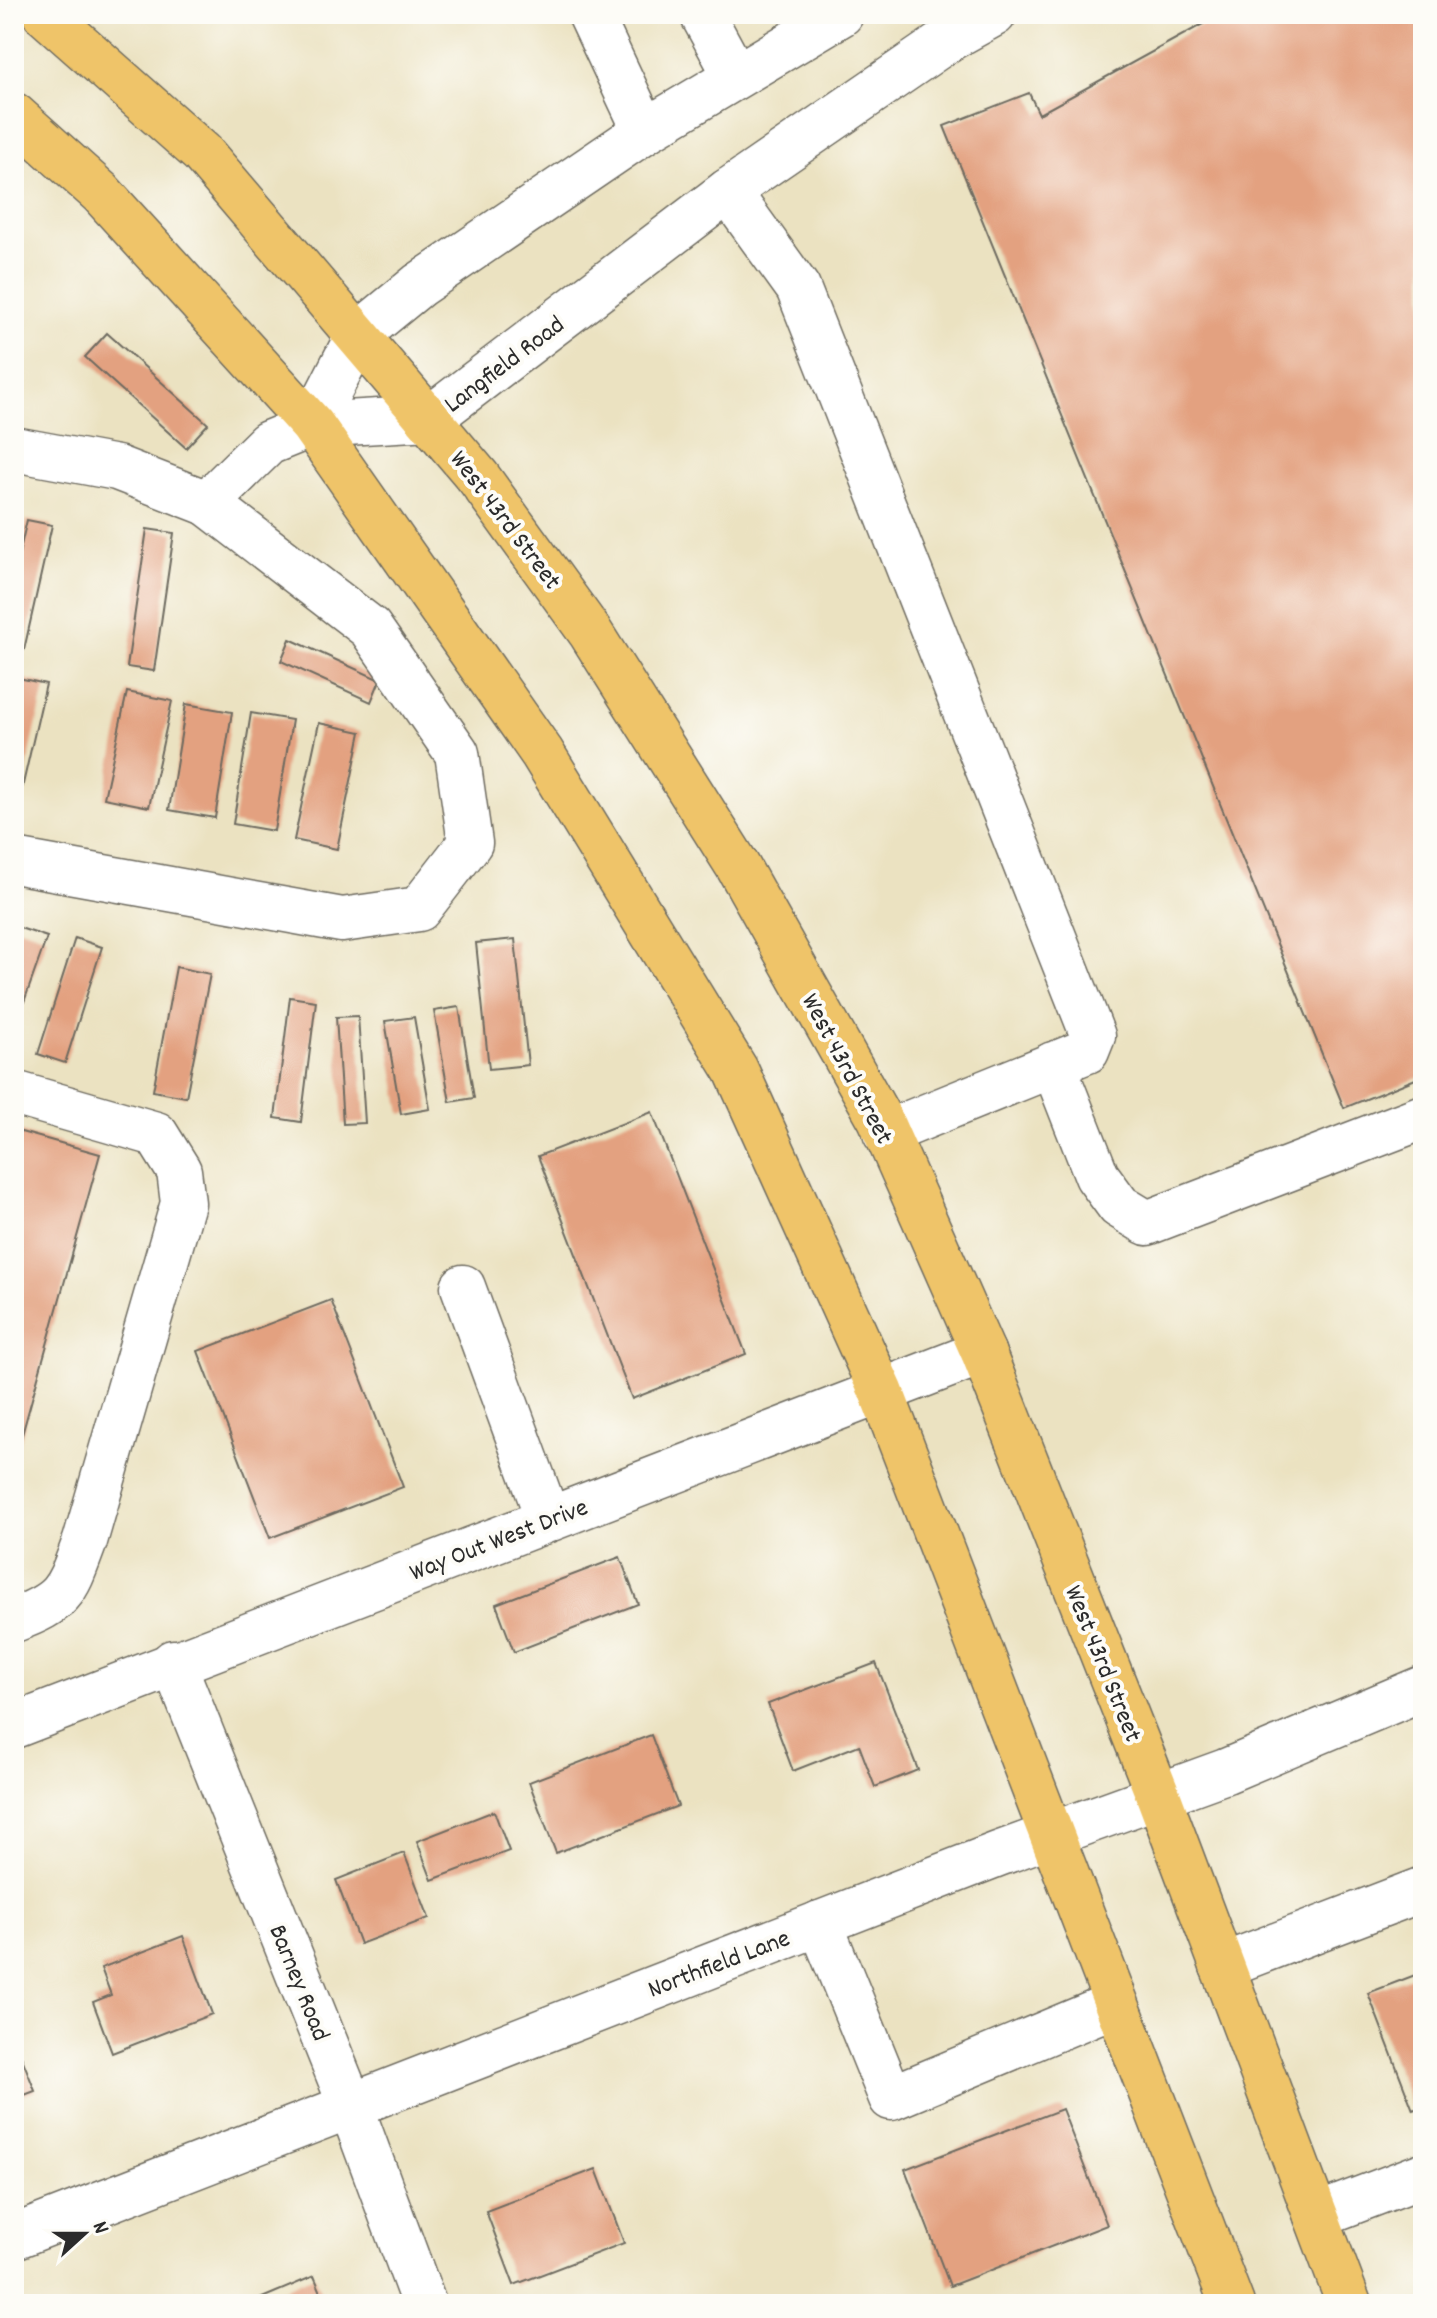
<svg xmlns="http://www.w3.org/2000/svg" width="1437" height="2318" font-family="Dekko,sans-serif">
<rect width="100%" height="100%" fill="#fdfcf7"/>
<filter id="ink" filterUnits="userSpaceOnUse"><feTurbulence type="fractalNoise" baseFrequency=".0125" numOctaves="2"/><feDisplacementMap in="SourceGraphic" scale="16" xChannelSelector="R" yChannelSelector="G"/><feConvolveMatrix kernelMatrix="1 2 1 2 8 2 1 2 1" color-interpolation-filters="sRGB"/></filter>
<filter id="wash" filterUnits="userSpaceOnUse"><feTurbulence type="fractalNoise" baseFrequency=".006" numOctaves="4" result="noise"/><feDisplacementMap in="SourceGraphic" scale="32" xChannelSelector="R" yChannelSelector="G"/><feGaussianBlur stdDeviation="1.8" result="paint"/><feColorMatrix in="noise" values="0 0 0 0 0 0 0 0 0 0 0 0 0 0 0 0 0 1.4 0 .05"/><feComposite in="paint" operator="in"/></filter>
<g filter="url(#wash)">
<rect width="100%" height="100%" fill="#ebe2c1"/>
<g id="blocks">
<g fill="#e3a180">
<path d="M1221,14H1423V1076L1344,1108L944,126L1029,93L1039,114Z"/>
<path d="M107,333L208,424L186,448L85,357Z"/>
<path d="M27,520L52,525L24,650L14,647V575Z"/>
<path d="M147,529L174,533L154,671L127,667Z"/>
<path d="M290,639L380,680L371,702L281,661Z"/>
<path d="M14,677L46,684L20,797L14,796Z"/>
<path d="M127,692L172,701L149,807L104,798Z"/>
<path d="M186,704L232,712L215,818L169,810Z"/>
<path d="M251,713L292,720L274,831L233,824Z"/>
<path d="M319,723L361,732L337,849L294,840Z"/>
<path d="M14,926L47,937L14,1030Z"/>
<path d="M75,938L102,947L65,1063L38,1054Z"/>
<path d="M515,939L528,1065L489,1069L476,943Z"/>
<path d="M176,967L210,974L186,1097L153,1091Z"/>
<path d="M290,997L316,1001L301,1122L275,1118Z"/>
<path d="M459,1007L474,1098L450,1102L434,1011Z"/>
<path d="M358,1016L365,1123L343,1124L336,1017Z"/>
<path d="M414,1017L430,1109L401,1114L385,1021Z"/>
<path d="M652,1112L746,1354L632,1399L538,1156Z"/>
<path d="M14,1130L100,1154L15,1460H14Z"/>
<path d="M331,1300L403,1487L270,1538L198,1351Z"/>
<path d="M620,1557L638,1604L514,1652L496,1604Z"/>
<path d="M876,1663L918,1770L875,1787L859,1745L793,1771L768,1704Z"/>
<path d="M651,1735L678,1806L556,1853L529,1782Z"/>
<path d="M494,1811L509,1851L432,1880L417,1841Z"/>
<path d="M404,1853L429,1918L360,1944L336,1880Z"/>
<path d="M183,1936L212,2014L112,2053L93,2002L111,1995L101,1968Z"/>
<path d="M1423,1972V2106L1413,2110L1368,1993Z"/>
<path d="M14,2038L35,2091L14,2099Z"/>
<path d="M1062,2109L1107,2225L950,2286L905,2169Z"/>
<path d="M596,2169L624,2243L514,2285L486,2211Z"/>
<path d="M314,2276L326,2304H248Z"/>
</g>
</g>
</g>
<g filter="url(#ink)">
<use href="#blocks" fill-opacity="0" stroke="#6e6b60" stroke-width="2"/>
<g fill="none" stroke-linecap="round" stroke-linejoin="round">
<g stroke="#6e6b60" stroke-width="47">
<g id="minor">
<path d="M590,14L645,131"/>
<path d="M702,14L735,75"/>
<path d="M728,191L798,288L1093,1036L1087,1051L885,1133"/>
<path d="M312,425L358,335L419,285L645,131L841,14"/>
<path d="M14,449L117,468L207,503"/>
<path d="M14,861L342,920L419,909L470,843L457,753L370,628L207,503L268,443L312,425L430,418L728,191L949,39L994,14"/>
<path d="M1053,1064L1097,1176L1119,1206L1147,1223L1423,1117"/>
<path d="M14,1093L156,1134L179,1171L183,1203L85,1541C67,1589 66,1601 14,1620"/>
<path d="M463,1287L548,1519"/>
<path d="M173,1662L350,2104L424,2304"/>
<path d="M14,1726L983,1352"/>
<path d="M820,1923L891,2098L1116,2004"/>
<path d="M1222,1966L1423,1889"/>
<path d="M1316,2216L1423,2175"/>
<path d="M14,2237L998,1854L1226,1771L1423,1688"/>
</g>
</g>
<g stroke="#6e6b60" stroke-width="47">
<g id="major">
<path d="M45,14L202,153L478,477L590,632L737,865L880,1119L983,1352L1158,1795L1349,2304"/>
<path d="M14,115L101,193L312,425L542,753L736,1070L881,1391L1232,2304"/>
</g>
</g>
<use href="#minor" stroke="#fff" stroke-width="44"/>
<use href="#major" stroke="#efc469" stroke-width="44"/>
</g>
</g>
<g text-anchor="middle" stroke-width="8" stroke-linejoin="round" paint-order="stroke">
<g font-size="26" fill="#2b2b2b" stroke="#fdfcf7">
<text transform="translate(503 363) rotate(-37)" y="9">Langfield Road</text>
<text transform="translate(507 519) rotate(53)" y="9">West 43rd Street</text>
<text transform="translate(849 1068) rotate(62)" y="9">West 43rd Street</text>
<text transform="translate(498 1538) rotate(-21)" y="9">Way Out West Drive</text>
<text transform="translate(1105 1663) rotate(68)" y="9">West 43rd Street</text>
<text transform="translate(718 1962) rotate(-21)" y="9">Northfield Lane</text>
<text transform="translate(301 1982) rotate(68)" y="9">Barney Road</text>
</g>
</g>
<rect width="1437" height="2318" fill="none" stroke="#fdfcf7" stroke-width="48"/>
<g transform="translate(84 2234) rotate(69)" stroke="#fdfcf7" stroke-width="6" paint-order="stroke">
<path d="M0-6L14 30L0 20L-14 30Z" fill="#2b2b2b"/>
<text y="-12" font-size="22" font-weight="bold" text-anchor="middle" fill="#2b2b2b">N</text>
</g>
</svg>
